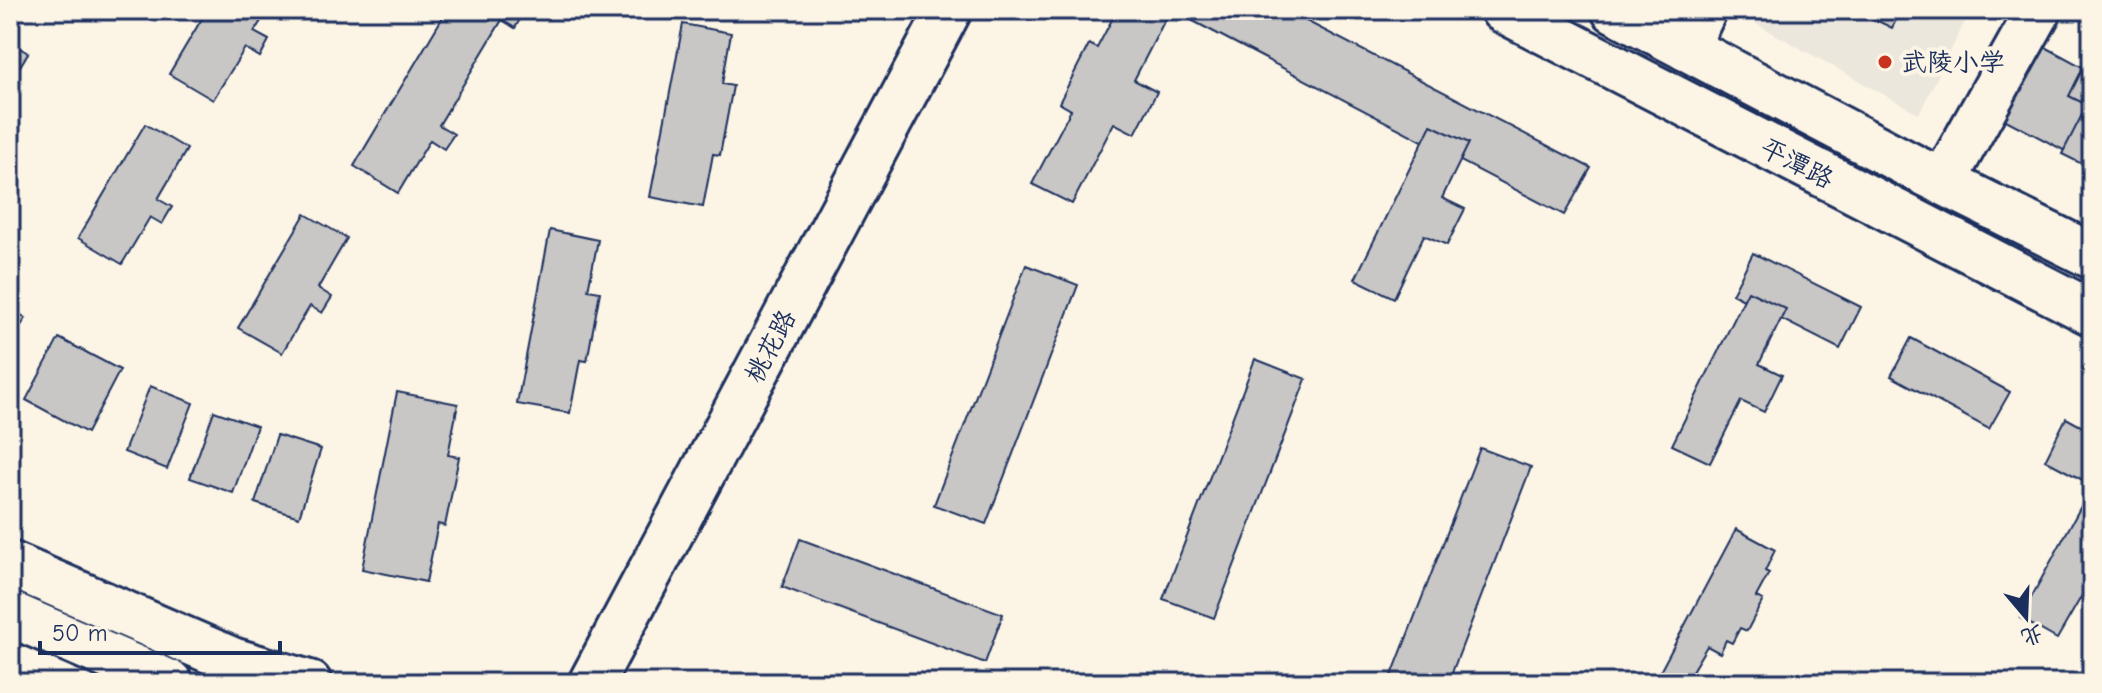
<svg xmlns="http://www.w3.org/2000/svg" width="2102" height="693" font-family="'Comic Neue','LXGW WenKai TC',sans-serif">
<rect width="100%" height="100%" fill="#fcf5e5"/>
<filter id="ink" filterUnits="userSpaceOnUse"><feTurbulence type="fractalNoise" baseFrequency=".0125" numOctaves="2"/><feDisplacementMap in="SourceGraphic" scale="16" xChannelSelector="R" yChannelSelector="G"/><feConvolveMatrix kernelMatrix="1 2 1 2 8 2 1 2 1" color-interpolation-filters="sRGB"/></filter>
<g filter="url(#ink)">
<path fill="#ece7dc" d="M1731,10H1971L1919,114Z"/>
<g fill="#c8c7c6" stroke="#1b2f5e" stroke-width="2">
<path d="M207,10H268L254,32L269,40L260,57L245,48L213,100L169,74Z"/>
<path d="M447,10L524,12L515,28L502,20L439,125L454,134L444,149L430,140L398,193L354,166Z"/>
<path d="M1117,10H1170L1134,80L1157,92L1135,134L1114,123L1072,204L1032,184L1071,110L1059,103L1089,44L1097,48Z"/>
<path d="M1172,10H1285L1591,168L1564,215Z"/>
<path d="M1855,10H1901L1892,28Z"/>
<path d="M683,24L731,33L722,84L733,86L720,155L713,154L703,207L650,197Z"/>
<path d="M10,42L28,53L10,83Z"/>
<path d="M2038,43L2092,72V165L2002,118Z"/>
<path d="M2085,64L2092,68V169L2062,154L2087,105L2069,96Z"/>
<path d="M145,124L187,149L158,199L172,207L162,224L150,217L122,264L78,238Z"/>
<path d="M1431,125L1469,143L1442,198L1465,209L1447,245L1424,235L1394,298L1355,279Z"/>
<path d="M305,214L347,238L318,288L332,297L322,313L310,306L282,353L238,328Z"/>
<path d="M550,230L598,240L588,290L600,292L587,361L580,360L570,413L517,404Z"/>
<path d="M1753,253L1861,307L1840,349L1732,294Z"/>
<path d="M1026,265L1078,285L986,524L934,505Z"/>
<path d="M1748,291L1786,309L1759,364L1782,375L1764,412L1741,401L1710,463L1672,445Z"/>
<path d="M10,308L26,318L10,342Z"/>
<path d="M59,338L120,370L87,433L26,400Z"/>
<path d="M1911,338L2010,392L1989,429L1891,376Z"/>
<path d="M1255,359L1306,379L1214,618L1163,599Z"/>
<path d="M150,386L193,403L167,469L124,452Z"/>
<path d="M397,392L458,404L448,455L459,457L445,526L438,524L426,582L362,569Z"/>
<path d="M214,411L257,426L233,493L190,478Z"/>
<path d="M2066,418L2092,432V485L2045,460Z"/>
<path d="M277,435L321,449L299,517L255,503Z"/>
<path d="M1480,448L1531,467L1448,683H1389Z"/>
<path d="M2092,486V578L2057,639L2020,618Z"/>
<path d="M1736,529L1775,550L1765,571L1769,573L1756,597L1763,600L1747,631L1740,628L1732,643L1726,640L1720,653L1707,646L1692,671L1706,679L1704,683H1654Z"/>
<path d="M800,539L1003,614L985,663L782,587Z"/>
</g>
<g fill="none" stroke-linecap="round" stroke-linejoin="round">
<g stroke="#1b2f5e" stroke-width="50">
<g id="minor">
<path d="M1503,10L2092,313"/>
<path d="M1614,10L1915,168L2092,256"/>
<path d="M1686,48L1704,10"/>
<path d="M1943,182L2039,10"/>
<path d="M591,683L949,10"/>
</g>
</g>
<g stroke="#1b2f5e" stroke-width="50">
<g id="major">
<path d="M10,564L232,660L309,683"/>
<path d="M10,614L170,683"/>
</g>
</g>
<use href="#minor" stroke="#fcf5e5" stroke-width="44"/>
<use href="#major" stroke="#fcf5e5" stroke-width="44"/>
</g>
</g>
<circle fill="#c8321e" stroke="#fcf5e5" stroke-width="3" cx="1885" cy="62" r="8"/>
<g text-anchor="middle" stroke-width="8" stroke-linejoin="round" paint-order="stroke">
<g font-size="26" fill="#1b2f5e" stroke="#fcf5e5" text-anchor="start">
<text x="1901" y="71">武陵小学</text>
</g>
<g font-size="26" fill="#1b2f5e" stroke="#fcf5e5">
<text transform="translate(1797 163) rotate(27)" y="9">平潭路</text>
<text transform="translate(770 346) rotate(-62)" y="9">桃花路</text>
</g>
</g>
<rect width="2102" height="693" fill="none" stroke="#fcf5e5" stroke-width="40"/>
<rect x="20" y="20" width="2062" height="653" fill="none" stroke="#1b2f5e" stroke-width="3" filter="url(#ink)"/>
<g transform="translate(2026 617) rotate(161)" stroke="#fcf5e5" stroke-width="6" paint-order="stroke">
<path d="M0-6L14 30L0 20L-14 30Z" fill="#1b2f5e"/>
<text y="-12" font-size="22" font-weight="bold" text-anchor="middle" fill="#1b2f5e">北</text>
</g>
<path d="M40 641v12h240v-12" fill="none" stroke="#1b2f5e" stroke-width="4"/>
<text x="52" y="641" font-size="24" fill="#1b2f5e" stroke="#fcf5e5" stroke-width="6" paint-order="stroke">50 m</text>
</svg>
